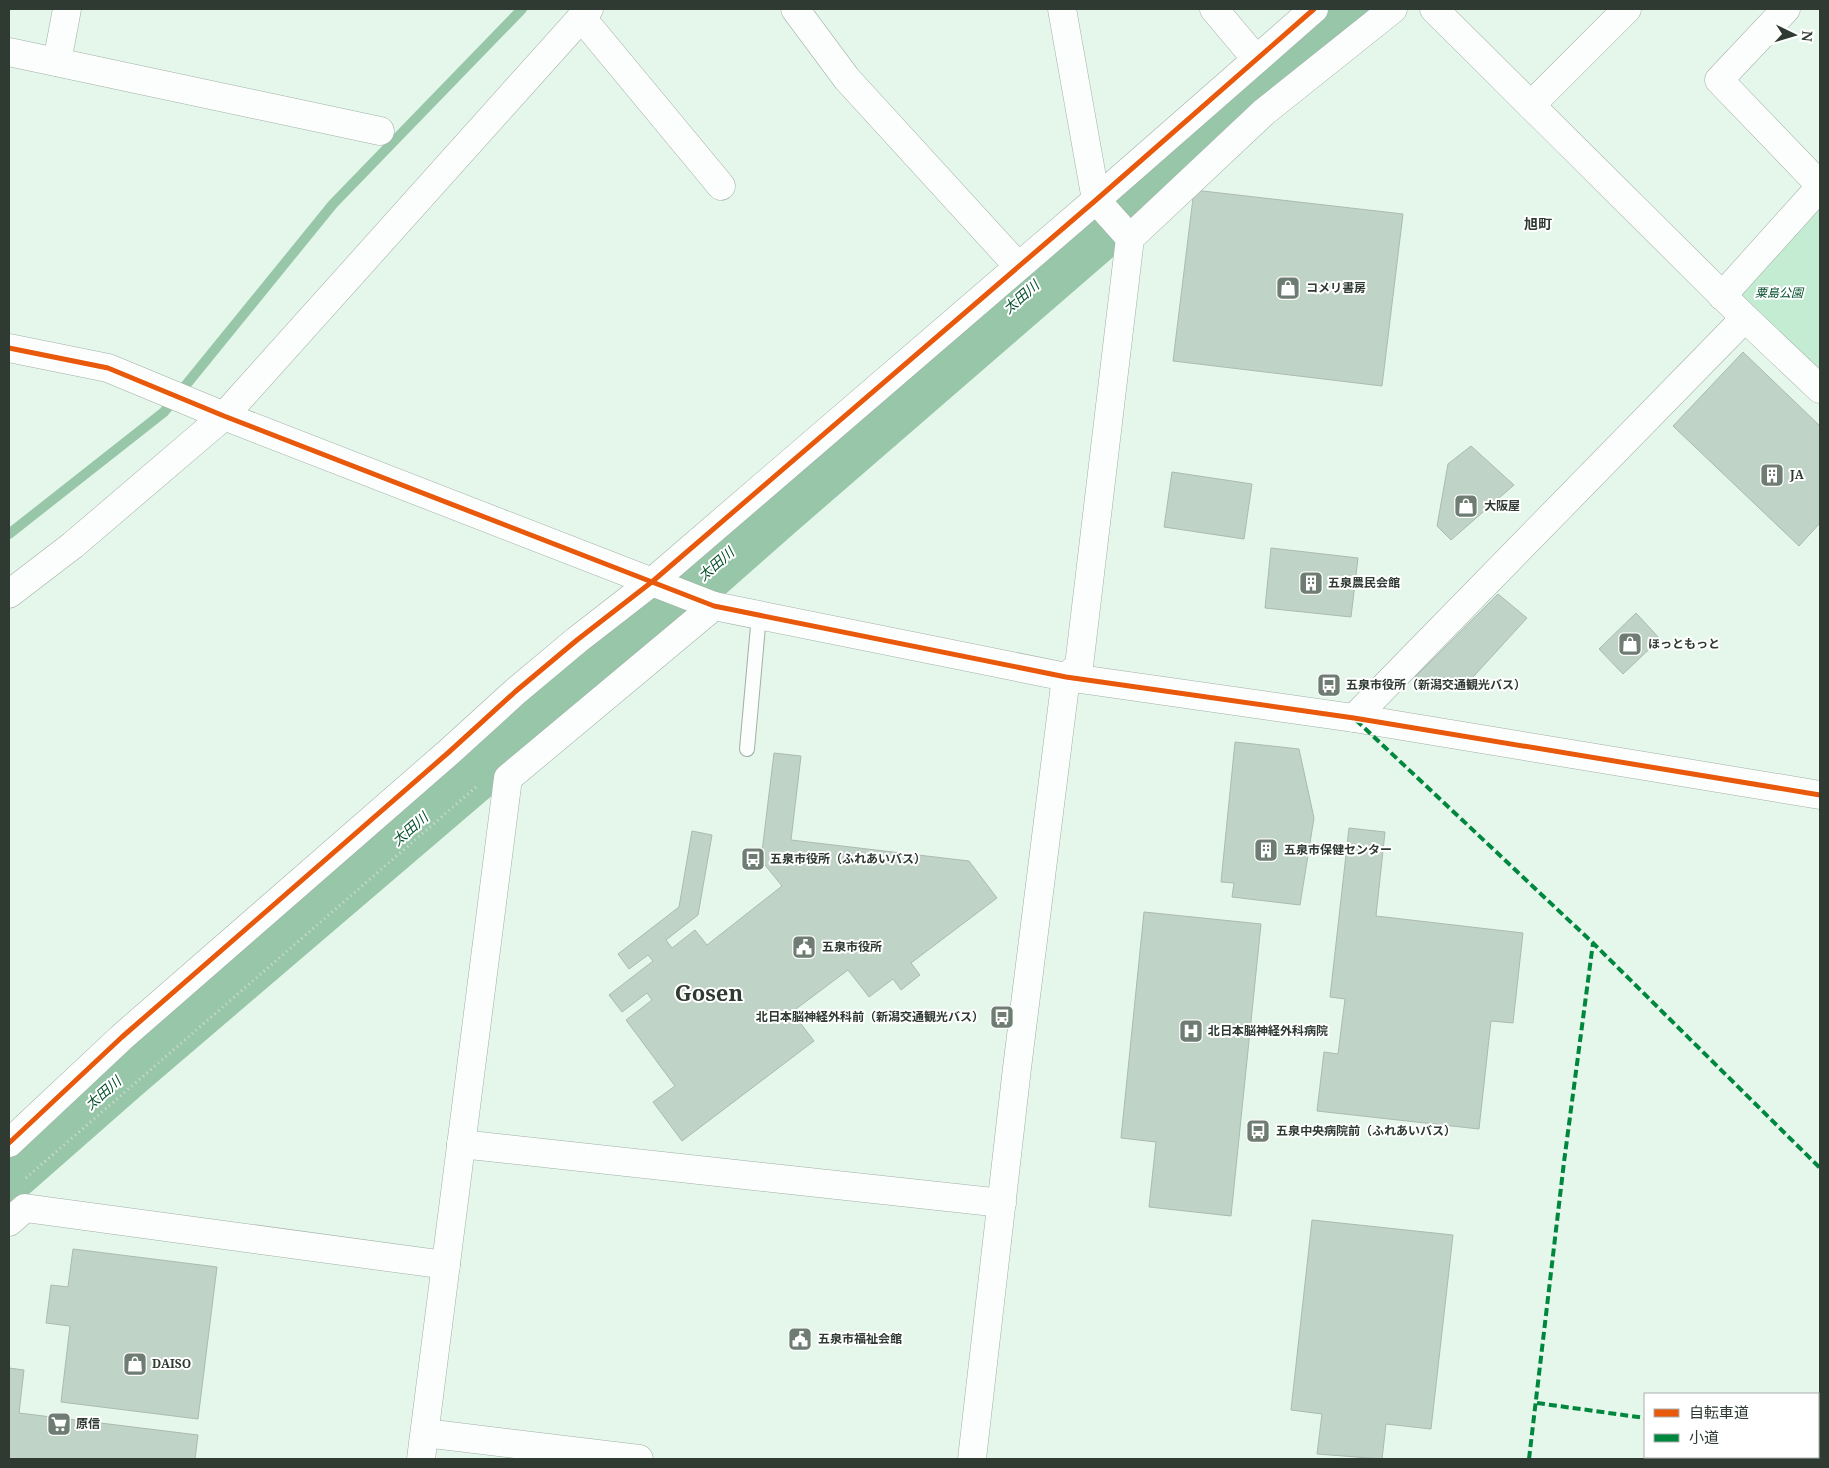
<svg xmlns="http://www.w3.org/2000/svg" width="1829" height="1468" font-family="'Noto Serif','Noto Sans JP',serif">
<rect width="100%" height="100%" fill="#e5f6eb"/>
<path fill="#c3ecd2" d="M1820,187V389L1722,296Z"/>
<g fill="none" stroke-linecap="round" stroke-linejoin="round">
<path stroke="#97c6a8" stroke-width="10" d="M9,534L164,412L333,204L522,9"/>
<path stroke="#97c6a8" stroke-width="58" d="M9,1173L124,1072L634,636L778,509L1248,102L1352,9"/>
</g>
<g fill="#c0d3c7" stroke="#acbab1">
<path d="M1194,190L1403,214L1382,386L1173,361Z"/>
<path d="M1743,352L1820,426V523L1799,546L1673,426Z"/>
<path d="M1471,446L1514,485L1451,540L1437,526L1448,464Z"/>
<path d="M1172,472L1252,484L1244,539L1164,527Z"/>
<path d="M1271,548L1358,558L1351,617L1265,608Z"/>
<path d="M1498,594L1527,618L1463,688L1415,677Z"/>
<path d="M1636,613L1660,639L1623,674L1599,649Z"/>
<path d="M1235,742L1299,749L1314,818L1300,905L1232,897L1234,883L1221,882Z"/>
<path d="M774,753L801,756L791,840L969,861L997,898L911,963L920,975L901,990L893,979L869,997L848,970L792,1012L814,1041L682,1141L653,1102L675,1086L626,1020L652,1000L647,993L622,1012L609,995L653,961L648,955L629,969L618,954L679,907L692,831L712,835L698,915L666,940L672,948L695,930L707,945L782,886L761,860Z"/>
<path d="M1349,828L1385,832L1376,916L1523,933L1513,1023L1491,1021L1479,1129L1317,1111L1324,1052L1338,1054L1345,999L1330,997Z"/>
<path d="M1144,912L1261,924L1231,1216L1149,1207L1156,1142L1121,1138Z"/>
<path d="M1312,1220L1453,1235L1431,1429L1386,1424L1382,1459L1317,1454L1322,1414L1291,1410Z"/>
<path d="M73,1249L217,1267L198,1419L61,1402L70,1326L46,1323L51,1285L68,1287Z"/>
<path d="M9,1368L24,1370L19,1413L198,1435L195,1459H9Z"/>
</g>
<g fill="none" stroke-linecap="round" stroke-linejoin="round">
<g stroke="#a2afa7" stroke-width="16">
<path id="service" d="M747,749L759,615"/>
</g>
<g stroke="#a2afa7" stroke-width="29">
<g id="minor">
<path d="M795,9L847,79L1018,266"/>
<path d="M1062,9L1096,200L1130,238"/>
<path d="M1214,9L1256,59"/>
<path d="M1434,9L1745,318L1820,389"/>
<path d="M1786,9L1719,80L1820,185"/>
<path d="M581,17L721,186"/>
<path d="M9,52L380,131"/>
<path d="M57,62L67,9"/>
<path d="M1531,105L1627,9"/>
<path d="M1722,296L1820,187"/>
<path d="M1066,677L1079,666L1130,238L1264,112L1393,9"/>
<path d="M1354,718L1745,318"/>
<path d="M9,1143L122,1037L449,752L516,691L577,640L653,581L1096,200L1314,9"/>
<path d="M461,1144L1002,1203"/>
<path d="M9,1222L25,1208L446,1265"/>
<path d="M425,1433L639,1459"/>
<path d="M421,1459L508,778L714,606"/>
</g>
</g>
<g stroke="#a2afa7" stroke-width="29">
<g id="tertiary">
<path d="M9,348L108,368L224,416L714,606L1066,677L1354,718L1820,795"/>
<path d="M9,594L73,545L224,416L589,9"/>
<path d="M972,1459L1017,1068L1066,677"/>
</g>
</g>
<path stroke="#d8dcd9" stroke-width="3" stroke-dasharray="1 4" stroke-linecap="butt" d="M26,1178L476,787"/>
<use href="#service" stroke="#fbfefc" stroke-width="14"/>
<use href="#minor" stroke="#fbfefc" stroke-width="28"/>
<use href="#tertiary" stroke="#fbfefc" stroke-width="28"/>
<g stroke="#00873e" stroke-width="4" stroke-dasharray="8 4" stroke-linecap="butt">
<path d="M1356,720L1593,943L1820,1168"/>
<path d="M1537,1403L1645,1418"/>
<path d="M1818,1442H1820"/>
<path d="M1529,1459L1564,1162L1593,943"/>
</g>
<g stroke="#fff" stroke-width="8">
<g id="cycleway">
<path d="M9,348L108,368L224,416L714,606L1066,677L1354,718L1820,795"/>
<path d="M9,1143L122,1037L449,752L516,691L577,640L653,581L1096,200L1314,9"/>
</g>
</g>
<use href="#cycleway" stroke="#e8590c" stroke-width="5"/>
</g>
<defs>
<g id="shop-square" transform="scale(1.25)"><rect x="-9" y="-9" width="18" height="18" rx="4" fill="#6e7c73" stroke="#fff"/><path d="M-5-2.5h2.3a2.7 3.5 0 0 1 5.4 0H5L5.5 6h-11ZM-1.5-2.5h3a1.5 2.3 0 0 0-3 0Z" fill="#fff"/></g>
<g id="building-square" transform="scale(1.25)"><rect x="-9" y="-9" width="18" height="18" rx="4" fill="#6e7c73" stroke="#fff"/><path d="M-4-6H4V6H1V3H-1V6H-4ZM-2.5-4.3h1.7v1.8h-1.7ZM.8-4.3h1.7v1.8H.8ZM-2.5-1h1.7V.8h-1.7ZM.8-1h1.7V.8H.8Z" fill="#fff"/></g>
<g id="bus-square" transform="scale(1.25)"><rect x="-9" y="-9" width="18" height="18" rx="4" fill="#6e7c73" stroke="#fff"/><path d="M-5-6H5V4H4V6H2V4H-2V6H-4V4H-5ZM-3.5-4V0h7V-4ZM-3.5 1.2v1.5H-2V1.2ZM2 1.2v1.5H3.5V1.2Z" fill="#fff"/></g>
<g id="civic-square" transform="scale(1.25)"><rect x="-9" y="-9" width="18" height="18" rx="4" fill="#6e7c73" stroke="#fff"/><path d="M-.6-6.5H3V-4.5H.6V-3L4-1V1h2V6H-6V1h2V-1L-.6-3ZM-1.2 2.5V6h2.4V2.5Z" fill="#fff"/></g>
<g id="hospital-square" transform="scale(1.25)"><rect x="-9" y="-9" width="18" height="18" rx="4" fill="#6e7c73" stroke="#fff"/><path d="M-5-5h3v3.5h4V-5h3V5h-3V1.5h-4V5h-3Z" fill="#fff"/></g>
<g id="supermarket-square" transform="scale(1.25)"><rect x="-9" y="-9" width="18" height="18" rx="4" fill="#6e7c73" stroke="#fff"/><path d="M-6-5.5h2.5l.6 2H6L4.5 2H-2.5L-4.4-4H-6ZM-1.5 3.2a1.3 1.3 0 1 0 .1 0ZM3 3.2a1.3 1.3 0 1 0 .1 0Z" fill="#fff"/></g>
</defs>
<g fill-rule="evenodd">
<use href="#shop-square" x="1288" y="288"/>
<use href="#building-square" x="1772" y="475"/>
<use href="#shop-square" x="1466" y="506"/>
<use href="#building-square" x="1311" y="583"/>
<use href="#shop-square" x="1630" y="644"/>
<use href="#bus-square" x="1329" y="685"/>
<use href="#building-square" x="1266" y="850"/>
<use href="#bus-square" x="753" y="859"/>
<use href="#civic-square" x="804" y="947"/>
<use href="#bus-square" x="1002" y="1017"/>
<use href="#hospital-square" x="1191" y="1031"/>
<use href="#bus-square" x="1258" y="1131"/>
<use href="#civic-square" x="800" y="1339"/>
<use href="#shop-square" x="135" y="1364"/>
<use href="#supermarket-square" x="59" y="1424"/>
</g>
<g text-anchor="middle" stroke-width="4" stroke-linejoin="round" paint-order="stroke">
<g font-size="12" font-weight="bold" fill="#2e3a32" stroke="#fff" text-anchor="start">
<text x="1306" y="292">コメリ書房</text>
<text x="1790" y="479">JA</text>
<text x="1484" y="510">大阪屋</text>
<text x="1328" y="587">五泉農民会館</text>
<text x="1648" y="648">ほっともっと</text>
<text x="1346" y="689">五泉市役所（新潟交通観光バス）</text>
<text x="1284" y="854">五泉市保健センター</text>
<text x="770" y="863">五泉市役所（ふれあいバス）</text>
<text x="822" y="951">五泉市役所</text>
<text x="984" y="1021" text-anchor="end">北日本脳神経外科前（新潟交通観光バス）</text>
<text x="1208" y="1035">北日本脳神経外科病院</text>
<text x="1276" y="1135">五泉中央病院前（ふれあいバス）</text>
<text x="818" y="1343">五泉市福祉会館</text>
<text x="152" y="1368">DAISO</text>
<text x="76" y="1428">原信</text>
</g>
<g font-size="12" font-style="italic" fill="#004d2a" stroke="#fff">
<text x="1779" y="297">粟島公園</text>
</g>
<g font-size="14" font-weight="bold" fill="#2e3a32" stroke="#fff">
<text x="1538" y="229">旭町</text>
</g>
<g font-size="14" font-style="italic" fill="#06512e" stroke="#fff">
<text transform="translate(1021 297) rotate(-41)" y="5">太田川</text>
<text transform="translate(716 564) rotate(-41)" y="5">太田川</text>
<text transform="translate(410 829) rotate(-41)" y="5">太田川</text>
<text transform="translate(103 1093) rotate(-41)" y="5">太田川</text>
</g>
<g font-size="22" font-weight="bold" fill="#2e3a32" stroke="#fff">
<text x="709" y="1001">Gosen</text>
</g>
</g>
<rect width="1829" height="1468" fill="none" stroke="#2e3a32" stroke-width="20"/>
<rect x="1644" y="1393" width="175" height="65" fill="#ffffff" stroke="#abb0ad"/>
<rect x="1654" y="1409" width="25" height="8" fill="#e8590c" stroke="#abb0ad"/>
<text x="1689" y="1418" font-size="15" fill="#2e3a32">自転車道</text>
<rect x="1654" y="1434" width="25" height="8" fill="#00873e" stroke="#abb0ad"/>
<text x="1689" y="1443" font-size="15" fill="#2e3a32">小道</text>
<g transform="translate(1794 35) rotate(95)" stroke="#ffffff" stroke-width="4" paint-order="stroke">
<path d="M0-4L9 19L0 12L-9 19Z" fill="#2e3a32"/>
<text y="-8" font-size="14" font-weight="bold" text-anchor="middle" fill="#2e3a32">N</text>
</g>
</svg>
